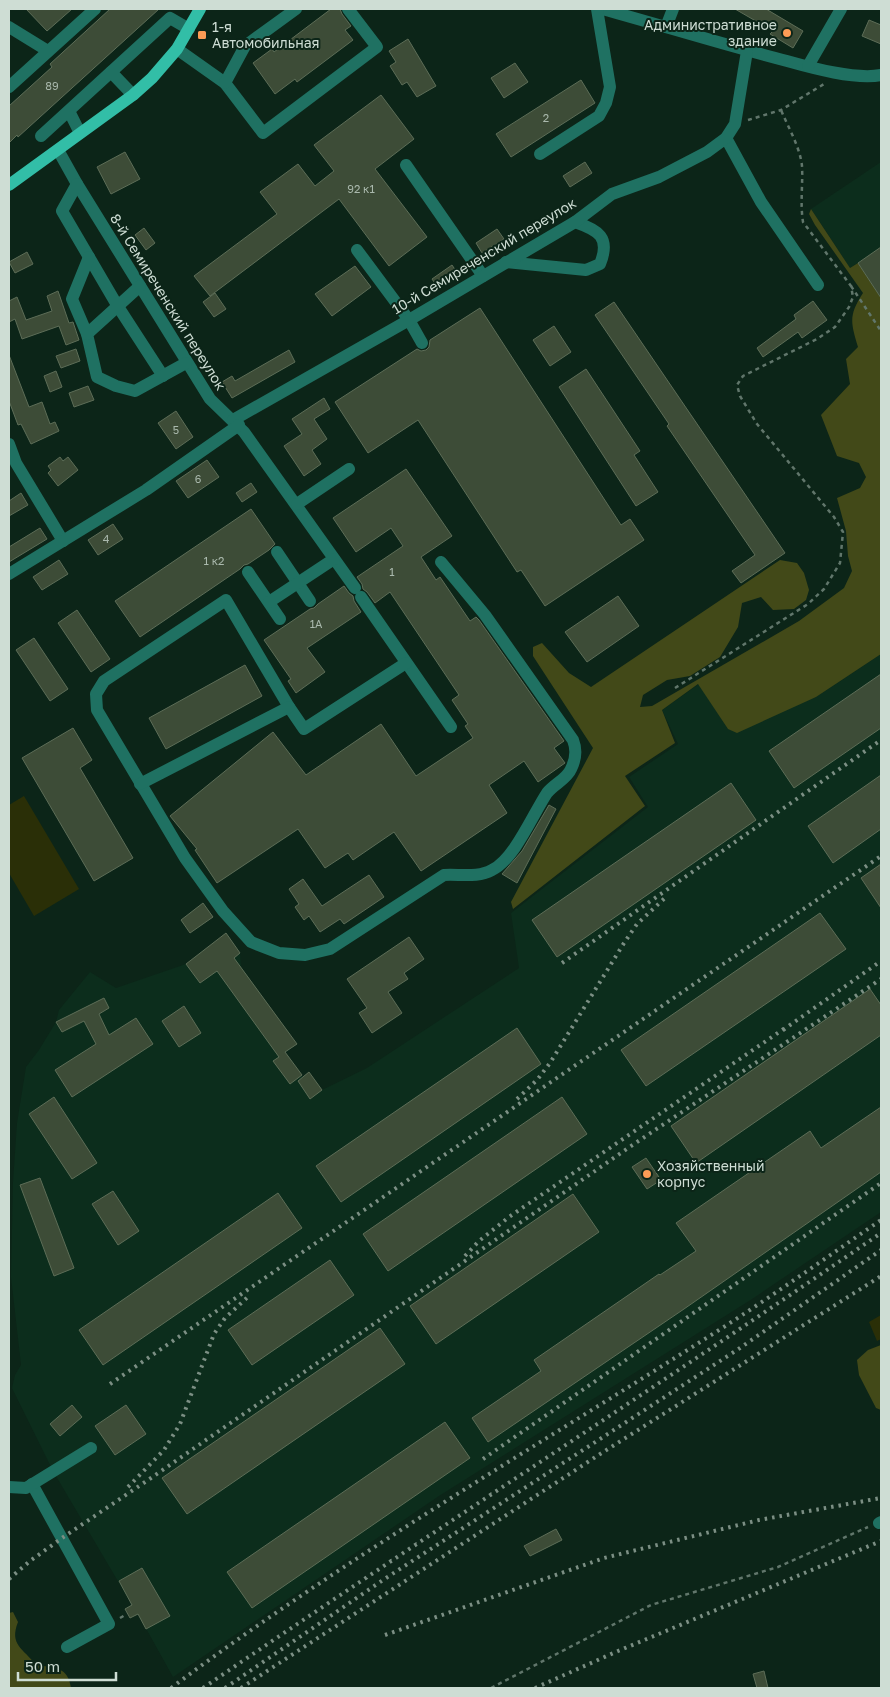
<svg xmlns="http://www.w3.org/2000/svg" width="890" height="1697" font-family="'Golos Text',sans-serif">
<rect width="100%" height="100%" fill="#0c2518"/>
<g fill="#0c2d1c">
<path d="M881,162V298L858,263L850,268L811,209Z"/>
<path d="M881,654V1212L749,1301L439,1496L173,1677L138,1614L130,1618L125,1609L132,1605L53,1471L12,1388L15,1375L21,1365L11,1277L13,1182L17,1123L26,1067L39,1050L56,1022L59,1010L90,972L116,988L186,964L200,983L240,953L241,967L297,1044L285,1053L303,1077L298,1081L310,1099L322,1090L367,1068L519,968L511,913L648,807L629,777L678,744L662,710L699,684L728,729L816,697Z"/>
</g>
<g fill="#2a2f07">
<path d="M24,796L79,889L34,916L9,873V805Z"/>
<path d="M881,1315V1339L877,1341L869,1322Z"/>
</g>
<g fill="#424918">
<path d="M811,209L850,268L858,263L881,298V654L816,697L737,733L728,729L698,684L662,710L675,743L625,776L645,806L513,909L511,902L593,748L533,656V647L542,643L569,673L591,687L780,560L797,563L804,573L809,590L806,600L794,609L773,610L761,597L742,603L738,627L720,657L690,676L667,680L643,695L640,707L652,706L799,621L844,588L852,571L848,556L846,531L837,498L860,488L866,477L859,463L837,456L821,415L850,384L846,359L858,347C851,323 848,316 863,293L815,225L809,214Z"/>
<path d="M881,1345V1410L876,1408L859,1375L857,1360L868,1350Z"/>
<path d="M13,1612L18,1622C9,1645 23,1648 36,1665C54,1668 68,1666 71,1688H9V1613Z"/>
</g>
<g fill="#3d4c37" stroke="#5d6d57">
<path d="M26,9H72L47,31Z"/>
<path d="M110,9H159L18,137L17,135L9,143V106L52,67L50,64Z"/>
<path d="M331,9H340L342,14L351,26L345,30L353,40L297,82L295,79L275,94L253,63L272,49L274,52Z"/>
<path d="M735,9H766L803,31L793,48L770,34L773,31Z"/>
<path d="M869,20L881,25V44L862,36Z"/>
<path d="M408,39L436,86L417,97L407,82L402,85L390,66L396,62L389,51Z"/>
<path d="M515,63L528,82L504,98L491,78Z"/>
<path d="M581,80L595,103L511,157L496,134Z"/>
<path d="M381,95L414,139L375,169L427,237L389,266L339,199L210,296L194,276L277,214L260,192L298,164L315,186L334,171L314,145Z"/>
<path d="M125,152L140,179L111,194L97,167Z"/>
<path d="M585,162L592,173L570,187L563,176Z"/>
<path d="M144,228L155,243L146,250L135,235Z"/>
<path d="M497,229L504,239L482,253L476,243Z"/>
<path d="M881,247V298L858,263Z"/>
<path d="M27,252L33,264L15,273L9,262Z"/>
<path d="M452,265L458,274L438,288L432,279Z"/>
<path d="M355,266L371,287L332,316L315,294Z"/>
<path d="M58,291L69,323L73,322L79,340L66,345L59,326L22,339L15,319L9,322V301L17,297L26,320L52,311L47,296Z"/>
<path d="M215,293L226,309L214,317L203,302Z"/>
<path d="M813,301L827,320L802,338L798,332L763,357L757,348L796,319L794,315Z"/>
<path d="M614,302L785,553L741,583L732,571L755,555L667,426L669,424L595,315Z"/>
<path d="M480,308L621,525L630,519L644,540L545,606L521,570L517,572L418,420L368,453L335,402L417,349L421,351L426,350L429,347L430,340Z"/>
<path d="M554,326L571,352L550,366L533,340Z"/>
<path d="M76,349L80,361L61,368L56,356Z"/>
<path d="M289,350L295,362L232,398L222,382L232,376L235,381Z"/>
<path d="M9,355L29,407L42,402L50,424L55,422L59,431L31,444L21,424L18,425L9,401Z"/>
<path d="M586,369L640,451L634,455L658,492L636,506L559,387Z"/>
<path d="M56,371L62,387L50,392L44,376Z"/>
<path d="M88,386L94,400L74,407L69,393Z"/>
<path d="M324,398L330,409L314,419L327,439L312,450L321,464L304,476L284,446L302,434L292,419Z"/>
<path d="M176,411L193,437L176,449L158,423Z"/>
<path d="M60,457L63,461L68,457L78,470L58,486L48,473L51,470L48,466Z"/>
<path d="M207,460L219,477L188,498L176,481Z"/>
<path d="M406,469L452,536L421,557L436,580L440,577L470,621L476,617L479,620L564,741L554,748L565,763L538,782L524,761L489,785L507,813L421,871L394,832L353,860L348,853L325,868L298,829L217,883L195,850L197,849L170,816L273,732L306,775L381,724L416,776L473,738L465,726L468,724L452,700L459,695L390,592L375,603L367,592L363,589L362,584L357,577L403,546L391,528L356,552L333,518Z"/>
<path d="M251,483L257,492L242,502L236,493Z"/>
<path d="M21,493L28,505L9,516V501Z"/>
<path d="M251,509L275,544L269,550L248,564L244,565L240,569L140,637L115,601Z"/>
<path d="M113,524L123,539L98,555L88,540Z"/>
<path d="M40,528L47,539L9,562V547Z"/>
<path d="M59,560L68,574L42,590L33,577Z"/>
<path d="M344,586L349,593L353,596L354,601L361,612L307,648L325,672L296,693L288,681L291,679L264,640L310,609L314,608L318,604Z"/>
<path d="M618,596L639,626L587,662L565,632Z"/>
<path d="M77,610L110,659L91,672L58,623Z"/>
<path d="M34,638L68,689L50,701L16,650Z"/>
<path d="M245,665L262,696L166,749L149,718Z"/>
<path d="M881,674V728L794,788L769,751Z"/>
<path d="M73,728L92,760L80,768L133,858L94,881L22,758Z"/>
<path d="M881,775V829L833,863L808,826Z"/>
<path d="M731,783L756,820L557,957L532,920Z"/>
<path d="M549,805L556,809L517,883L502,874L522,851Z"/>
<path d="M881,864V908L861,878Z"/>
<path d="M369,875L384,897L344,924L340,919L320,932L309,916L304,920L295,907L299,904L289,889L303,879L322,906Z"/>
<path d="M203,903L213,917L190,933L181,920Z"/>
<path d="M820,913L846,949L646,1086L621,1050Z"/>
<path d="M226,933L240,953L234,958L297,1044L285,1052L302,1075L290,1084L273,1061L279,1057L217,971L200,983L186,964Z"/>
<path d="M409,937L424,959L404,973L408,979L388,992L402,1013L372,1033L359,1013L367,1008L347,979Z"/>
<path d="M870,989L881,1005V1035L696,1163L671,1126Z"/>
<path d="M104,998L109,1008L99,1014L109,1035L136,1018L153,1044L72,1097L55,1070L96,1044L84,1021L62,1032L56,1022Z"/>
<path d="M184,1006L201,1033L179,1047L162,1021Z"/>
<path d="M517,1028L541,1064L341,1202L316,1166Z"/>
<path d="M309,1072L322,1090L310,1099L298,1081Z"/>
<path d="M54,1097L97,1163L72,1179L29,1114Z"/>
<path d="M562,1097L587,1134L388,1271L363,1234Z"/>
<path d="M881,1107V1172L684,1309L488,1442L472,1418L541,1371L534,1360L659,1274L660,1275L696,1251L676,1223L810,1131L821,1148Z"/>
<path d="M646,1158L661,1180L647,1189L632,1167Z"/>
<path d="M40,1178L74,1268L54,1276L20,1185Z"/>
<path d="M113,1191L139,1231L118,1245L92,1204Z"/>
<path d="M278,1193L302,1228L103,1365L79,1330Z"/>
<path d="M573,1194L599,1232L436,1344L410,1306Z"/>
<path d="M330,1260L354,1295L252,1365L228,1330Z"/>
<path d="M380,1328L405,1364L187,1514L162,1478Z"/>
<path d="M72,1405L82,1417L60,1436L50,1424Z"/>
<path d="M126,1405L146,1434L115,1455L95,1426Z"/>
<path d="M445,1422L470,1458L252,1608L227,1572Z"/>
<path d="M556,1529L562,1540L530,1556L524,1546Z"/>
<path d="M142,1568L170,1616L146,1629L138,1614L130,1618L125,1609L132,1605L119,1581Z"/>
<path d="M764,1671L768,1688H757L753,1674Z"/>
</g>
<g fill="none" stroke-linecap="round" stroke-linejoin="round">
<g stroke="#61766b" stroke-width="2.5" stroke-dasharray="4 4" stroke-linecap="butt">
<path d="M748,120L781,110L824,84"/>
<path d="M851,286L881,331"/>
<path d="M675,688L808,604L824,589L840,563L843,532L834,517L757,424L740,396L737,385L743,376L817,339L835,327L849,307L853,297L851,286L803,222C800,203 803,184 802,166C800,147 788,127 781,110"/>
<path d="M120,1618L127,1614"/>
<path d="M491,1688L651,1605L778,1567L868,1527"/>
</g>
<g stroke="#1f7162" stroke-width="12">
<path d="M602,9C664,26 725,45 787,61C812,68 856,80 881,75"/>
<path d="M9,27L48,51"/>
<path d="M666,27L673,9"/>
<path d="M177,49L225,83L263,133L377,47L348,9"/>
<path d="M808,66L841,9"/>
<path d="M111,72L133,95"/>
<path d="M225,83L245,46L296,9"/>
<path d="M9,87L95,9"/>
<path d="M69,111L80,133"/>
<path d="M41,136L170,18L189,29"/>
<path d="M726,138L761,202L818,285"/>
<path d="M58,150L77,184L210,399L244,432L355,588"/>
<path d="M540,154L599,116L606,103L610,87L597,9"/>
<path d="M406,165L483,276"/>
<path d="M77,184L62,211L117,305L163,376"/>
<path d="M357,250L409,320L422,343"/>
<path d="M506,262L586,270L600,264C611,237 598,230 575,222"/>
<path d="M140,286L87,334L97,377L116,386L135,391L186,363"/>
<path d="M87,334L72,299L89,257"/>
<path d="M233,420L409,320L575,222L612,194L659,177L707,152L726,138L735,124L747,51"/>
<path d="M9,444L16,463L63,541"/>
<path d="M297,504L349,469"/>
<path d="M277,552L310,601"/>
<path d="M248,572L280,619"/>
<path d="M9,574L146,490L239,425"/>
<path d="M361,597L451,727"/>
<path d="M269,602L334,559"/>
<path d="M406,663L304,729L289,707L226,600L104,681L96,694L97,710L185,858L223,911L251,942L279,953L305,955L330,949L444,875C460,874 478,878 492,870C514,860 533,814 547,793C554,784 567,779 571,769C576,759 577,750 573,740L485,615L441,562"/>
<path d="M140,784L289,707"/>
<path d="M32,1484L109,1624L67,1647"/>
<path d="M9,1487L26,1488L91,1448"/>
<path d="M879,1523L881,1522"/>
</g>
<path stroke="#32bea7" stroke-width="12" d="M9,185L133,95L152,78L177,49L200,9"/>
<g stroke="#7c8f84" stroke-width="4" stroke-dasharray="2.5 5" stroke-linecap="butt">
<path d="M562,963L881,740"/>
<path d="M783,1030L881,961"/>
<path d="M517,1099L537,1080L550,1063L624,943L637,924L666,897"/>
<path d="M465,1256L479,1241L509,1217L788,1026"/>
<path d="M110,1384L881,856"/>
<path d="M483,1459L881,1183"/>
<path d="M128,1487L164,1450L180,1424L214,1334L225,1318L250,1295"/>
<path d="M9,1579L30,1561L62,1538L151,1478L634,1144L881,979"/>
<path d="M385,1635L604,1558L759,1520L881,1498"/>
<path d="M171,1688C342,1560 527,1452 708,1337C767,1300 824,1259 881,1220"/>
<path d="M203,1688C428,1534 657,1387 881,1233"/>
<path d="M225,1688L383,1580L740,1348L881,1250"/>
<path d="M241,1688L597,1456L881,1276"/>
<path d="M535,1688L618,1651L881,1541"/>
</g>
</g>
<g fill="#fd9c56" stroke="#0c2518" stroke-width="2">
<circle cx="787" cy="33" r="5"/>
<rect x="197" y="30" width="10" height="10" rx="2.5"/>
<circle cx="647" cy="1174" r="5"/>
</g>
<g text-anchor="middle" stroke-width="4" stroke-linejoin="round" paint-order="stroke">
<g font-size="11" fill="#aab9ad">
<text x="52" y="90">89</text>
<text x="546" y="122">2</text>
<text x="361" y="193">92 к1</text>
<text x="176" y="434">5</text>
<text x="198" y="483">6</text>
<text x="106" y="543">4</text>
<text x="214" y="565">1 к2</text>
<text x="392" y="576">1</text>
<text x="316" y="628">1А</text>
</g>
<g font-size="14" fill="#ceddd4" stroke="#0c2518" text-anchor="start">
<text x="777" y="30" text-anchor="end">Административное<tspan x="777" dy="16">здание</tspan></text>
<text x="212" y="32">1-я<tspan x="212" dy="16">Автомобильная</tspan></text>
<text x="657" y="1171">Хозяйственный<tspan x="657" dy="16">корпус</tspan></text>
</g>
<g font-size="14" fill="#ceddd4" stroke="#0c2518">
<text transform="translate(484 256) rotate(-31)" y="5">10-й Семиреченский переулок</text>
<text transform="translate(168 302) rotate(58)" y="5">8-й Семиреченский переулок</text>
</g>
</g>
<rect width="890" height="1697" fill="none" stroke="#ceddd4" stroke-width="20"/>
<path d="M18 1672v8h98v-8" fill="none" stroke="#ceddd4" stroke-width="2.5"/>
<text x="25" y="1672" font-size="15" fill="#ceddd4" stroke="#0c2518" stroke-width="4" paint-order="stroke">50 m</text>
</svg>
